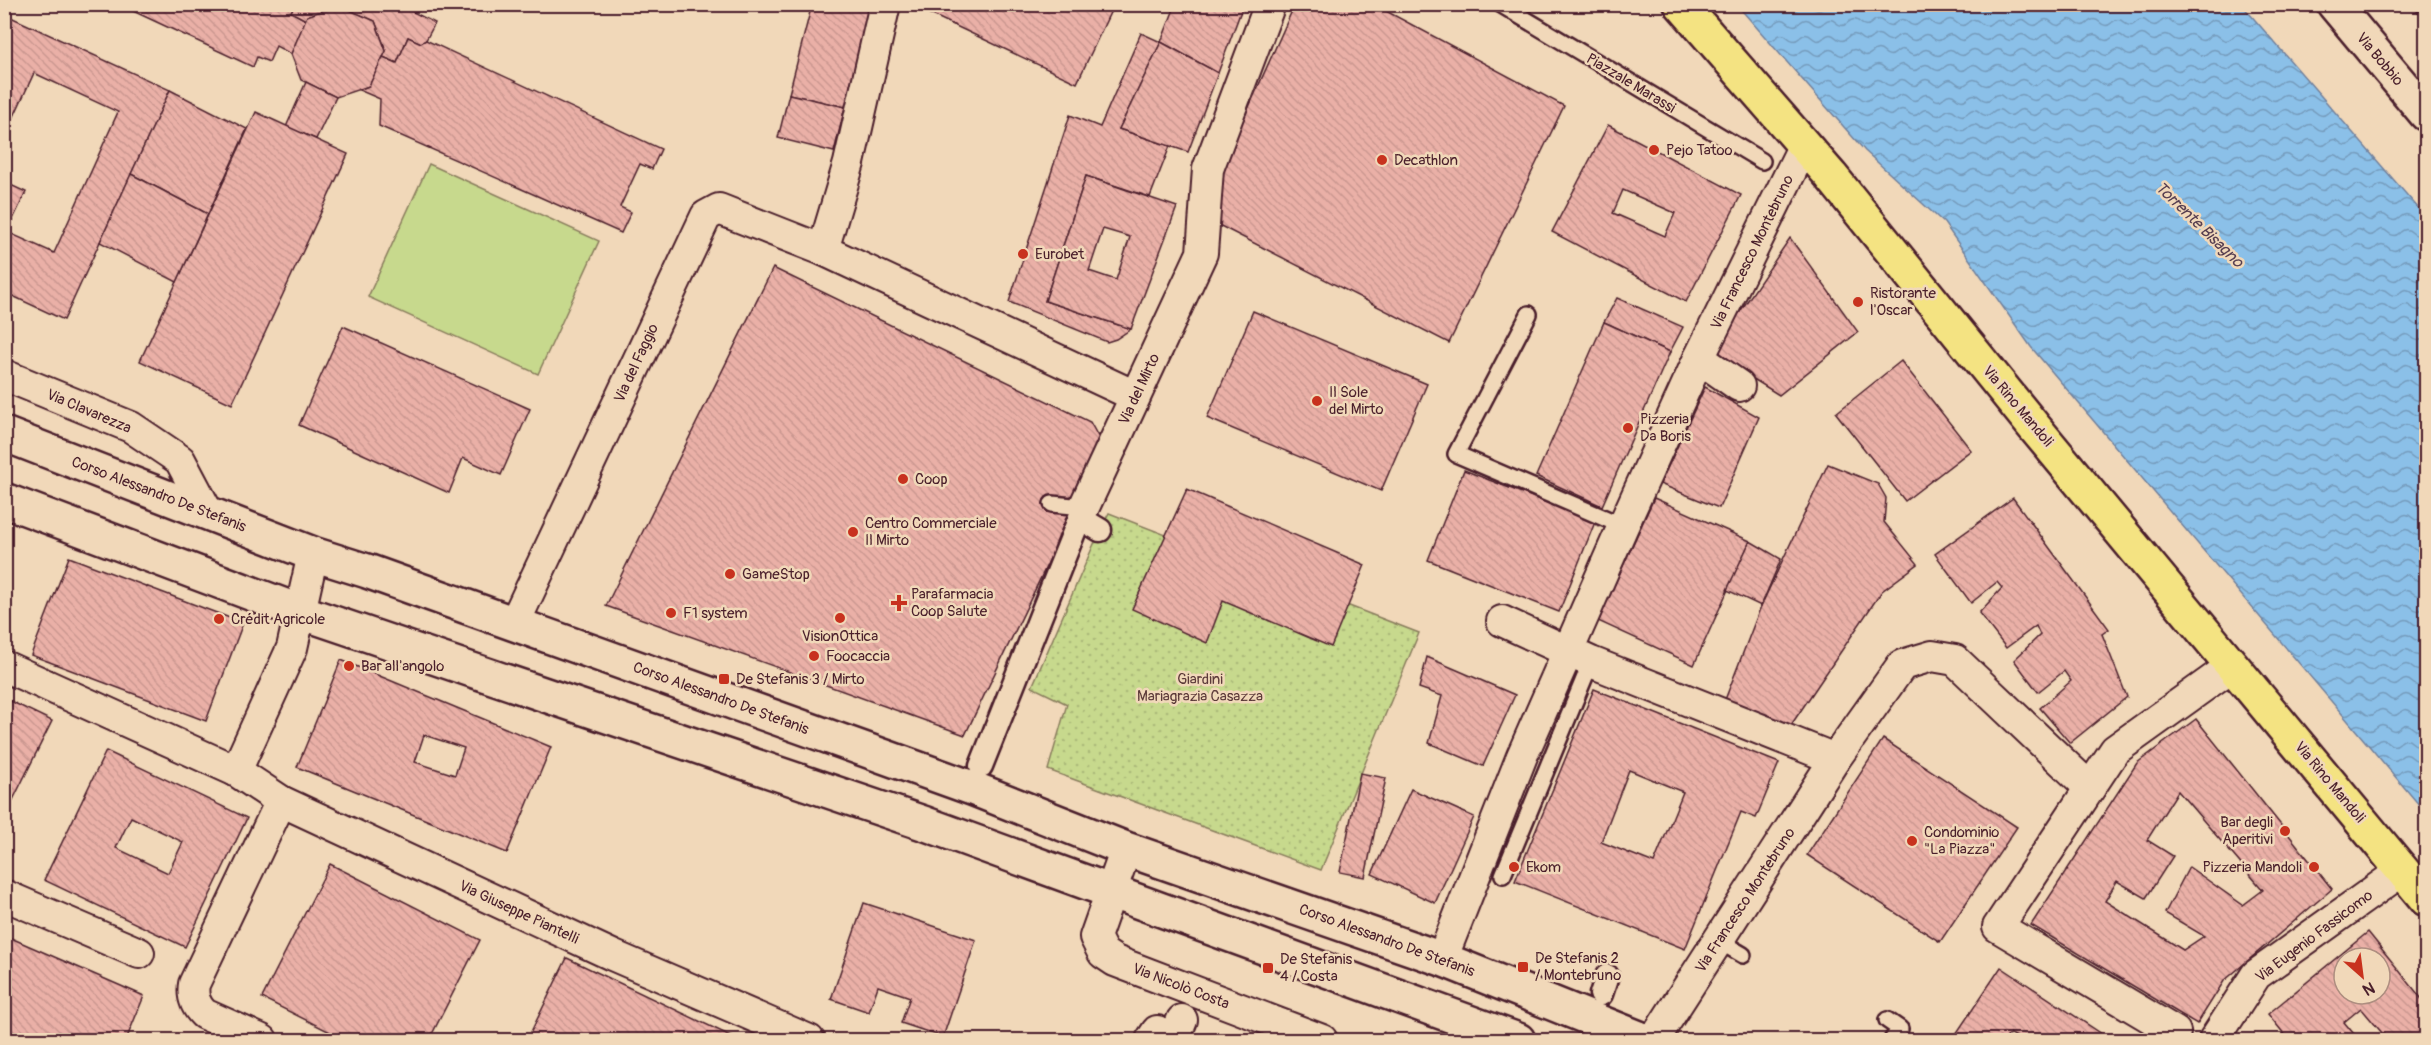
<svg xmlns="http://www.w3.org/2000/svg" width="2431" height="1045" font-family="Pangolin,sans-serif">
<defs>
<pattern id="grass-dots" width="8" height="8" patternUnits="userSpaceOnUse" patternTransform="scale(1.5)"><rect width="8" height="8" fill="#c7d98d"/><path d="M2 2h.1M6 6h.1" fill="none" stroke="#acba7a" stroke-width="1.8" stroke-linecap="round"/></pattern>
<pattern id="water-waves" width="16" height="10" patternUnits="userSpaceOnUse" patternTransform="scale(1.5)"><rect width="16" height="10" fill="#8bc0e8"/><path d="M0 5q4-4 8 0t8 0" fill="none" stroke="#749bbc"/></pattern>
<pattern id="building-back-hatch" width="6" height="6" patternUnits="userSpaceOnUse" patternTransform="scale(1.5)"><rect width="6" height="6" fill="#eab0a7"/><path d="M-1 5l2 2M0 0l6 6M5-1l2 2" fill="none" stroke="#ca9790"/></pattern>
</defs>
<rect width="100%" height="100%" fill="#f1d8b9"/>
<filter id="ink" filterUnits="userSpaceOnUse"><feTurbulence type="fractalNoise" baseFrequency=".0167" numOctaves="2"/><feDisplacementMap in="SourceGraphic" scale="12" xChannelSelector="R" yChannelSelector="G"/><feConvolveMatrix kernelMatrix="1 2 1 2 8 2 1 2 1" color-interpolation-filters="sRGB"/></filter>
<g filter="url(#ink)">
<path fill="url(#grass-dots)" stroke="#887c5c" stroke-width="1.5" d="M1109,513L1419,633L1321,870L1048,770L1067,704L1032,687L1100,530Z"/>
<path fill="#c7d98d" stroke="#887c5c" stroke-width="1.5" d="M429,164L599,241L538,374L368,297Z"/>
<path fill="url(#water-waves)" stroke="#71809c" stroke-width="1.5" d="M1737,5H2242L2426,217V813L2031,347L1944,223L1865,151Z"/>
<g fill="url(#building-back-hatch)" stroke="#4a1f2b" stroke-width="1.5" fill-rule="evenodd">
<path d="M118,4H295L291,12L306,20L291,54L276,46L269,62L257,57L253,67Z"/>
<path d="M295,4H409L407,9L435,23L426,40L421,43L408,37L397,63L383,57L386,51L375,21L338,5L307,16L306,20L291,12Z"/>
<path d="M812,4H871L845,107L789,94Z"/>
<path d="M909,4H1114L1077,83Z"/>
<path d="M1176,4H1234L1242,8L1218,73L1161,42Z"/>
<path d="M1295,4H1373L1564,106L1449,343L1209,220L1219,174Z"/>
<path d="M2410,4H2426L2418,12Z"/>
<path d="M338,5L375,21L386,51L369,86L336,97L301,80L291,54L307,16Z"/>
<path d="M4,14L170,90L64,320L4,292V182L26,192L7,232L54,253L118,112L34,73L4,138Z"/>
<path d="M1141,33L1161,42L1119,129L1170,146L1150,197L1086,176L1045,301L1131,329L1116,339L1107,342L1009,302L1070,115L1100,127Z"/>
<path d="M408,37L421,43L426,40L661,149L652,169L640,164L620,207L631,212L621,233L379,126L380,99L359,90L369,86L383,57L397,63Z"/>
<path d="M1161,42L1218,73L1188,152L1119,129Z"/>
<path d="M306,82L336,97L316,139L286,127Z"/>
<path d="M170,90L247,129L208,214L131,174Z"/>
<path d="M789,94L845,107L834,152L778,138Z"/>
<path d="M256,112L348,154L232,404L140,361Z"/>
<path d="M1608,125L1741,195L1686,302L1552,232ZM1623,190L1675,213L1665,236L1613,213Z"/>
<path d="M131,174L208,214L177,282L100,242Z"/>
<path d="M1086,176L1177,207L1131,329L1045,301ZM1103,229L1130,237L1116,280L1089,271Z"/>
<path d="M1790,238L1858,332L1779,395L1712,353Z"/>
<path d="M773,268L1090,422L1101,442L1099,457L965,735L606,606Z"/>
<path d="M1617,298L1683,327L1670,352L1604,322Z"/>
<path d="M1253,311L1427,384L1381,491L1207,418Z"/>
<path d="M1604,322L1670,352L1602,506L1536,476Z"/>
<path d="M343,326L530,409L501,475L463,458L449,493L299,425Z"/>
<path d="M1901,361L1971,450L1905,501L1836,413Z"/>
<path d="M1705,387L1759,417L1719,508L1660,484Z"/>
<path d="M1828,464L1878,484L1886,498L1884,522L1918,564L1882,591L1789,728L1723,705L1761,606Z"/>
<path d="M1464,470L1595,522L1559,612L1428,560Z"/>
<path d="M1187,489L1365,565L1331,647L1223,601L1207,643L1132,609Z"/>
<path d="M1654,498L1750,541L1694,665L1598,621Z"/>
<path d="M2013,498L2109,629L2102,634L2127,697L2070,743L2040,708L2071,681L2064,671L2038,692L2014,660L2040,635L2036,626L2006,648L1979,613L2002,588L1997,582L1971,603L1935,554Z"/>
<path d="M1750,541L1781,559L1761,606L1727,590Z"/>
<path d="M69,557L243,623L206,721L31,655Z"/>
<path d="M1427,657L1515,695L1483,766L1429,743L1442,696L1419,688Z"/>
<path d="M341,660L551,747L507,853L297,767ZM424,735L464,748L455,775L415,762Z"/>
<path d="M1594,689L1779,763L1756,818L1741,812L1685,949L1515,881ZM1629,770L1683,792L1654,863L1601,842Z"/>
<path d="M4,698L52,721L4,818Z"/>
<path d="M2196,719L2332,889L2224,981L2197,1024L2031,925L2137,763ZM2178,791L2263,890L2243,905L2189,867L2165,913L2204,936L2183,950L2105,901L2117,881L2146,898L2173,856L2147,840Z"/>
<path d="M1883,739L2017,827L1940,942L1807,855Z"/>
<path d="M106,751L247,818L185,947L44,880ZM131,817L183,842L168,873L116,848Z"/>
<path d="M1360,773L1386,778L1365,877L1340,872Z"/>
<path d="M1411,789L1474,817L1435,903L1372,874Z"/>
<path d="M330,864L480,940L429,1040H346L262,998Z"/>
<path d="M864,903L976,940L943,1037L901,1023L910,997L878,986L869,1012L831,999Z"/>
<path d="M2368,932L2426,1004V1040H2388L2361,1008L2344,1022L2359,1040H2289L2268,1014ZM2344,958H2380V994H2344Z"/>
<path d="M4,935L144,996L126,1040H4Z"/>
<path d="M567,958L739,1040H527Z"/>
<path d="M2001,967L2111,1040H2021L2010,1033L2005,1040H1952Z"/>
</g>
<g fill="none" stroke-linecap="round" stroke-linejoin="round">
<g stroke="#4a1f2b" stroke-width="20">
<g id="service">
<path d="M1500,4L1762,161"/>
<path d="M1529,314L1456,454L1623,526"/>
<path d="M1052,504L1084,507"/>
<path d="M1503,875L1591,662"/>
<path d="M1719,941L1743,955"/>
<path d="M1887,1020L1900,1029L1892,1040"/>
</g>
</g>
<g stroke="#4a1f2b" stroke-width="27">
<g id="pedestrian">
<path d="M1080,518L1100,530"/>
<path d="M981,766L1084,507"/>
<path d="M1601,994L1607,976"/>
</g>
</g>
<g stroke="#4a1f2b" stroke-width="34">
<g id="minor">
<path d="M823,250L849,163L885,4"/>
<path d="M1699,358L1739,386"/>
<path d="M4,375L131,427L180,460L208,513"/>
<path d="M1084,507L1202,253L1208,169L1270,4"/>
<path d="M1502,621L1591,662L1835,759"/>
<path d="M514,624L706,216L719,209L823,250L1135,396"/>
<path d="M4,666L236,771L292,648L313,554"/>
<path d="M236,771L281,801L612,955L809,1040"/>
<path d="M1126,849L1095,937L1103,953L1115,961L1322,1040"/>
<path d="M4,895L139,953"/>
<path d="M1442,959L1522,756L1623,526L1699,358L1804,145"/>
<path d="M2175,1032L1998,927L2115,750L2232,666"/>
<path d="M262,1040L204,1014C195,1005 192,996 194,984L281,801"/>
<path d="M1151,1040L1157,1031L1175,1037L1182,1020"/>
<path d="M1654,1040L1835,759L1902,665L1932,656L1955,660L2090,788"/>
<path d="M2214,1040L2256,975L2403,870"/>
</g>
</g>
<g stroke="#4a1f2b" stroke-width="38">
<g id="secondary">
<path d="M2334,4L2426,114"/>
<path d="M4,434L313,554L367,571L972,788L1126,849L1442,959L1644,1040"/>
<path d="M4,500L298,611L926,824L1518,1040"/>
</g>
</g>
<g stroke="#4a1f2b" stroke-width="38">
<path id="primary" d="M1681,4L1831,176L2035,428L2426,899"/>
</g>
<path stroke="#4a1f2b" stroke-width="4" stroke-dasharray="1.5 4.5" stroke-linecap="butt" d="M1380,1040L1378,1038L1380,1032L1399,1040"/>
<use href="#service" stroke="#f1d8b9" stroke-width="15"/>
<use href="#pedestrian" stroke="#f1d8b9" stroke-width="22"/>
<use href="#minor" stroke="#f1d8b9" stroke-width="30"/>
<use href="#secondary" stroke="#f1d8b9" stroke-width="33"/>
<use href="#primary" stroke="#f4e382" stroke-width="33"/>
</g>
</g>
<g fill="#c8321e" stroke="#f1d8b9" stroke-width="2">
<circle cx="1654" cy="150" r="6"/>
<circle cx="1382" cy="160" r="6"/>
<circle cx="1023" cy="254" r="6"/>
<circle cx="1858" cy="302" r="6"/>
<circle cx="1317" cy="401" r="6"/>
<circle cx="1628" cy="428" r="6"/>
<circle cx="903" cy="479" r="6"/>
<circle cx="853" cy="532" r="6"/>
<circle cx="730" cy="574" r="6"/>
<path d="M896 594h6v6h6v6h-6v6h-6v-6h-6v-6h6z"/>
<circle cx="671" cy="613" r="6"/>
<circle cx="840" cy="618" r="6"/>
<circle cx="219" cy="619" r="6"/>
<circle cx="814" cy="656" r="6"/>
<circle cx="349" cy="666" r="6"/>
<rect x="718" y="673" width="12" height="12" rx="3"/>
<circle cx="2285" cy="831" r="6"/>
<circle cx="1912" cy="841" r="6"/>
<circle cx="1514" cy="867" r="6"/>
<circle cx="2314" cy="867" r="6"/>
<rect x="1517" y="961" width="12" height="12" rx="3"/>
<rect x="1262" y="962" width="12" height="12" rx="3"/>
</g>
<g text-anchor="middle" stroke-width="5" stroke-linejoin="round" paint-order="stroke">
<g font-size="15" fill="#4a1f2b" stroke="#f1d8b9">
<text transform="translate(2380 59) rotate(50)" y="5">Via Bobbio</text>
<text transform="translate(1631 83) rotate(31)" y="5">Piazzale Marassi</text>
<text transform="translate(1752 252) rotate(-64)" y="5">Via Francesco Montebruno</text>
<text transform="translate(636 363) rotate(-65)" y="5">Via del Faggio</text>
<text transform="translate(1139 389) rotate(-65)" y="5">Via del Mirto</text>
<text transform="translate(2018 406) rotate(50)" y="5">Via Rino Mandoli</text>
<text transform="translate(89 411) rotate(23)" y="5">Via Clavarezza</text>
<text transform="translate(159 494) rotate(21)" y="5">Corso Alessandro De Stefanis</text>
<text transform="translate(721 698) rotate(20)" y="5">Corso Alessandro De Stefanis</text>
<text transform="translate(2330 782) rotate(50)" y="5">Via Rino Mandoli</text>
<text transform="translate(1745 900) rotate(-57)" y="5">Via Francesco Montebruno</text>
<text transform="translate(519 912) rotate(25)" y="5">Via Giuseppe Piantelli</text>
<text transform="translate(2314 936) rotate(-37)" y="5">Via Eugenio Fassicomo</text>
<text transform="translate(1387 940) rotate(20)" y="5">Corso Alessandro De Stefanis</text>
<text transform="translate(1181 986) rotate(21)" y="5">Via Nicolò Costa</text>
</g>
<g font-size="15" fill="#4a1f2b" stroke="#f1d8b9" text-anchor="start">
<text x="1666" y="155">Pejo Tatoo</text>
<text x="1394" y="165">Decathlon</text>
<text x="1035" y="259">Eurobet</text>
<text x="1870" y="298">Ristorante<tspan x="1870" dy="17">l'Oscar</tspan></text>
<text x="1329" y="397">Il Sole<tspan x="1329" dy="17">del Mirto</tspan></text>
<text x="1640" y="424">Pizzeria<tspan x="1640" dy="17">Da Boris</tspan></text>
<text x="915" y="484">Coop</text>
<text x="865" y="528">Centro Commerciale<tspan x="865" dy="17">Il Mirto</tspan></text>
<text x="742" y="579">GameStop</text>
<text x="911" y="599">Parafarmacia<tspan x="911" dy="17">Coop Salute</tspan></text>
<text x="683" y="618">F1 system</text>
<text x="231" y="624">Crédit Agricole</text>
<text x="840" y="641" text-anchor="middle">VisionOttica</text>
<text x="826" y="661">Foocaccia</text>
<text x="361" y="671">Bar all'angolo</text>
<text x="736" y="684">De Stefanis 3 / Mirto</text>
<text x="2273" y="827" text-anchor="end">Bar degli<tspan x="2273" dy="17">Aperitivi</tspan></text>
<text x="1924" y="837">Condominio<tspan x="1924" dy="17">"La Piazza"</tspan></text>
<text x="1526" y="872">Ekom</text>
<text x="2302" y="872" text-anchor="end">Pizzeria Mandoli</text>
<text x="1535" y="963">De Stefanis 2<tspan x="1535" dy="17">/ Montebruno</tspan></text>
<text x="1280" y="964">De Stefanis<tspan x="1280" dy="17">4 / Costa</tspan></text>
</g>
<g font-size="15" fill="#5d3b3a" stroke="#f1d8b9">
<text x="1200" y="684">Giardini<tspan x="1200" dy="17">Mariagrazia Casazza</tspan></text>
</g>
<g font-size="16" font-style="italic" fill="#573f51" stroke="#f1d8b9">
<text transform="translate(2200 224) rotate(44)" y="6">Torrente Bisagno</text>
</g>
</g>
<rect width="2431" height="1045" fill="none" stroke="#f1d8b9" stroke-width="24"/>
<rect x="12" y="12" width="2407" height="1021" fill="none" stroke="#4a1f2b" stroke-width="2" filter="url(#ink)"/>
<g transform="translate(2362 976) rotate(152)"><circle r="28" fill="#f1d8b9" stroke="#ae8e80" stroke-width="1.5"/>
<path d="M0-4.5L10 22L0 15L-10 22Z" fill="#c8321e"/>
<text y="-9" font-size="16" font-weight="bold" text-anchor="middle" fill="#4a1f2b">N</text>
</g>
</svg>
